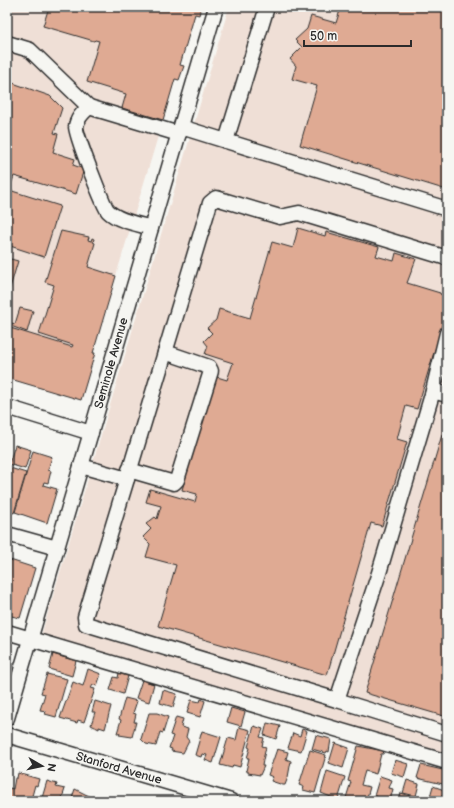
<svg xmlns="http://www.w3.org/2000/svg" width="454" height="808" font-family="'Balsamiq Sans',sans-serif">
<rect width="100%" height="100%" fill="#f6f6f2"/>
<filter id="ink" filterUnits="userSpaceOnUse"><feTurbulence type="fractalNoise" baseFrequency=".025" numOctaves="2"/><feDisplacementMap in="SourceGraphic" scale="8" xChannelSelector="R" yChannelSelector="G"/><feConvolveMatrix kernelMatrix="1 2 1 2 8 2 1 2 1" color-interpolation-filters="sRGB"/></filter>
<g filter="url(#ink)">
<g fill="#efdfd6">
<path d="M7,7H197L93,352L95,353L81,400L7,378Z"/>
<path d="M229,7H447V754L41,636Z"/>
</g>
<g fill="#dfaa93" stroke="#2b2b2b">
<path d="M49,7H201L199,15L195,14L180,65L184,66L179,80L175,79L163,120L122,108L126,94L87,82L99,41L95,40L94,41L43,26Z"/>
<path d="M341,7H447V190L300,145L317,86L292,79L296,66L290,59L302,47L295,40L307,29L311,16L336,23Z"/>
<path d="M7,81L50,96L62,108L54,133L58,134L53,152L75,159L73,165L84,169L76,194L14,176L9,190L60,206L44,257L7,245Z"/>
<path d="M298,228L325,236L326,232L379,247L376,256L394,261L396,253L416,259L407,283L440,293V294L447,296V308L439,335L441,336L437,350L435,349L417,409L406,406L397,439L407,442L382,526L371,523L327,675L158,626L176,565L146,557L150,544L143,537L151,529L146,524L155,517L157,519L161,506L146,502L150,489L195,502L197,494L182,490L214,376L227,380L233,363L205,354L208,346L204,341L212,333L207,328L216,320L219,309L250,318L272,242L293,248Z"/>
<path d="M61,231L89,237L88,240L91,241L92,238L94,239L93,242L95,243L88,267L116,276L93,353H95L81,400L7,378V327L72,347L73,345L39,334L54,285L45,282Z"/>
<path d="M7,258L18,261L7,298Z"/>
<path d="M20,308L33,311L27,332L11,326L12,323L15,324Z"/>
<path d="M447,418V717L365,693Z"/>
<path d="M15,445L31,450L25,469L9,464Z"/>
<path d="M33,451L52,457L48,470L51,471L48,483L44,482L43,485L57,489L47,523L15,512Z"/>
<path d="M10,468L26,473L14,513L7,511V474Z"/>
<path d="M7,559L35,568L20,618L7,615Z"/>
<path d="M53,654L76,661L72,676L49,669Z"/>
<path d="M88,669L101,674L97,686L93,685L91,688L95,689L84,722L78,720L77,723L60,718L73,682L83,686Z"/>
<path d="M119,673L128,676L123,694L110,690L114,677L118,678Z"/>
<path d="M47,674L67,679L56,717L45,714L46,711L40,710L45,694L41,693Z"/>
<path d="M142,680L154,684L149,702L136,698Z"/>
<path d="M163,690L177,694L173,707L160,703Z"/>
<path d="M125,698L137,701L133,713L136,714L134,722H136L132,737L119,735L120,733H117L121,720L119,719Z"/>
<path d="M201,699L205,701L200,717L187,713L191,700L200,702Z"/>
<path d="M95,701L111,706L105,729L99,727V729L91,725L95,712H92Z"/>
<path d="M231,708L245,712L241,726L227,722Z"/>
<path d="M149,713H157L168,717L163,733L160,732L156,746L146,744L141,739Z"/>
<path d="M176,717L183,719L181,727L188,729L186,737L189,741L183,753L171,751L172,749L169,748L173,736L170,735Z"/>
<path d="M267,723L280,726L276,739L264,735Z"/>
<path d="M254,726L263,729L260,737L264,738L262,746L266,747L263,760L262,766H264L260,775L248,773V771H246L249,758H247L250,748L248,747Z"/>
<path d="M239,727L250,730L240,767L233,765L232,768L220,765L228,738L236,740Z"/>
<path d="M302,729L307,731L301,751L288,748L293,733L300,736Z"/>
<path d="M202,731L221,737L213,763L205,760L207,755L202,754L201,757L195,755Z"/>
<path d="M316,735L331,739L329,752L327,751L326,753L312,749Z"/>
<path d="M335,743L349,748L343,768L329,763Z"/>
<path d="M358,746L384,751L383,754H381L376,774L365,771L361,785L370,787L366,801H345L351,782L348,781Z"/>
<path d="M277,749L288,752L286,759L291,761L288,777L285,785H283L271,781L273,777L268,775Z"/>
<path d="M310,750L326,755L315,793L303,790L304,787L299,785Z"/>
<path d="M395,760L408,764L404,777L391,773Z"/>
<path d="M421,765L447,771V785L417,778Z"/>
<path d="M327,771L345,777L338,800L321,793Z"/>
<path d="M18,773L39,779L37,786L35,785L32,796L28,801H7V793L10,788L13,789L15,778H17Z"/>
<path d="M380,776L392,780L389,788L393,789L390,801H375L377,796H374Z"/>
<path d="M407,780L419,784L416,796L403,793Z"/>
<path d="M47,781L57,784L56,787L65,789L61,801L57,799V801H35L36,796L42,798Z"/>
<path d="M433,786L447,791L446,801L429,800Z"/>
<path d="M75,789L91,797L90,801H71Z"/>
<path d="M401,793L420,799V801H399Z"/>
</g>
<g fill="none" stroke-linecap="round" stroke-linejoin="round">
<g stroke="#2b2b2b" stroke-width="17">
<g id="minor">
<path d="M267,7L226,141L447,209"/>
<path d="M7,43L30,50L89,107"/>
<path d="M181,127L226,141"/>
<path d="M151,228C138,224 118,221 108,211C104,207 75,133 76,127C77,118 83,113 89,107L179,134"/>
<path d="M447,333L433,391L447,395"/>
<path d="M433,391L379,573L337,700L447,734"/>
<path d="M7,407L91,433"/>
<path d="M81,466L127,479L85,617L86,624L337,700"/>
<path d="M129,470L174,483L177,480L211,371L209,367L165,352"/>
<path d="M127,479L210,203L216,198L280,217L299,213L447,258"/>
<path d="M7,534L57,548"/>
<path d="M7,632L447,762"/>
<path d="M7,718L216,7"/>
<path d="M7,735L231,801"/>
</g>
</g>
<use href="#minor" stroke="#f6f6f2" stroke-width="14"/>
</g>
</g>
<g text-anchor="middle" stroke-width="3" stroke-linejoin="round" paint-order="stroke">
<g font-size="12" fill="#2b2b2b" stroke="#f6f6f2">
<text transform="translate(111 363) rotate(-74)" y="4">Seminole Avenue</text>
<text transform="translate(119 768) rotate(16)" y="4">Stanford Avenue</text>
</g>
</g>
<rect width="454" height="808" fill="none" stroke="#f6f6f2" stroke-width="24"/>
<rect x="12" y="12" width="430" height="784" fill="none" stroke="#2b2b2b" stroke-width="1.5" filter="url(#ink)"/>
<g transform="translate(42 766) rotate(99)" stroke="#f6f6f2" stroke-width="3" paint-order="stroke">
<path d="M0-3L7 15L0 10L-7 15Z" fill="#2b2b2b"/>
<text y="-6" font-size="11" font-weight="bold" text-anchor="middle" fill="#2b2b2b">N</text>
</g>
<path d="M304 40v6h107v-6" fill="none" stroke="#2b2b2b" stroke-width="2"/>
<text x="310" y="40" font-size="12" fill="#2b2b2b" stroke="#f6f6f2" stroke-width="3" paint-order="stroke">50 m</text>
</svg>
